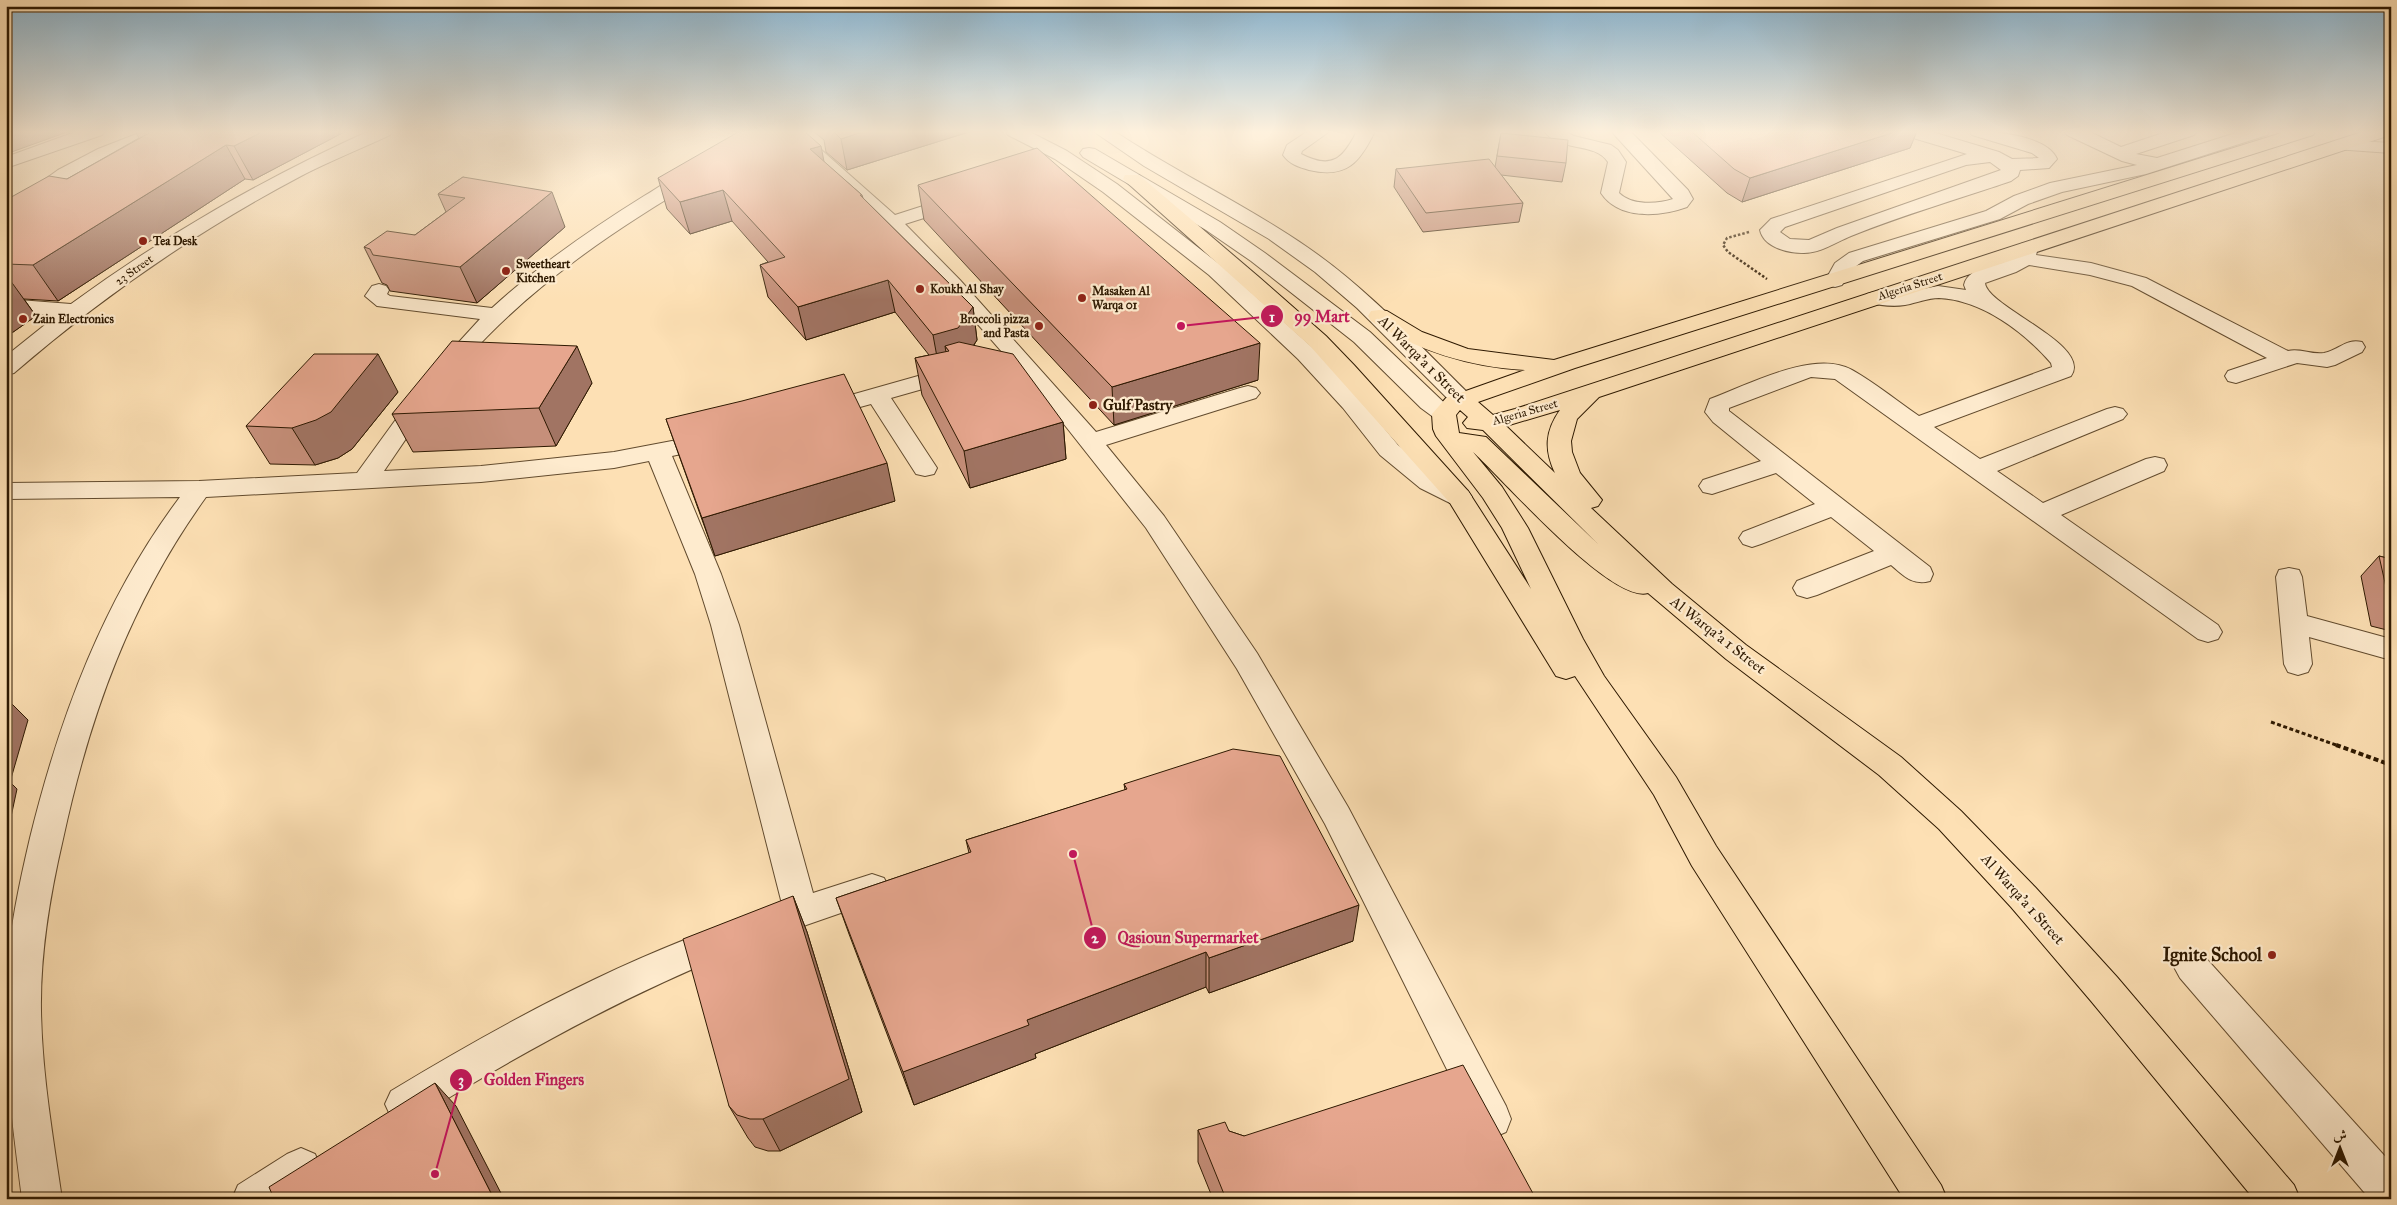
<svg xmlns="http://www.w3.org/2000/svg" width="2397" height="1205" font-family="'IM FELL Great Primer',Amiri,serif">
<rect width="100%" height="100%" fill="#fde0b4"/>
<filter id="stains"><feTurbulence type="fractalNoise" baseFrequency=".004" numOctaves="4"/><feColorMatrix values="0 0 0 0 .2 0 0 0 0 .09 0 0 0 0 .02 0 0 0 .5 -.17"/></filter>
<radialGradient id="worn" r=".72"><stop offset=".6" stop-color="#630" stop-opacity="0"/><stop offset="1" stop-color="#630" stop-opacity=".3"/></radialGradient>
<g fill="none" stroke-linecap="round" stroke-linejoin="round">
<g stroke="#624b2e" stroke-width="2">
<g id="minor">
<path d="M78,131H105L102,135L6,168V157Z"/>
<path d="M144,131H170L167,135C130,149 91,162 59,186C42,198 29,215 13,228L6,230V214L33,188L58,170L98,149Z"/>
<path d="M369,131H393L390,135C360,149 330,161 301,176C197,231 102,297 14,373L6,375V356L56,316L6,311V299L71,304C167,234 261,180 369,131Z"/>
<path d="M780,131H800L895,215L951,197H965L968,201L965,205L905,224L960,280L1096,432L1240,388L1248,386L1256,388L1260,393L1256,398L1106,445L1164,516L1257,653L1348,807L1506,1106L1511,1119L1506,1132L1492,1138L1478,1132L1325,824L1237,669L1146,528L1052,409L946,288L885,226Z"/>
<path d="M1005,131H1028L1067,151L1117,184L1223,267L1314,349L1359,398L1398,445L1438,476L1468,491L1472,497L1468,503L1459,505L1450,503L1420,488L1380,455L1343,408L1298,359L1209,275L1103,192L1055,159L1008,135Z"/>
<path d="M1093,131H1114C1177,173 1245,204 1307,247C1368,289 1418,344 1470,395L1474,400L1470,405L1462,407L1454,405L1357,308L1315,272L1269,239L1144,166Z"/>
<path d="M1308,131H1330L1302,151L1301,154C1332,170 1343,159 1357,131H1375C1360,162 1347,179 1309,170C1299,167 1289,164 1283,155L1287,145Z"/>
<path d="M1544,131H1564L1574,136L1611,145L1618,150L1626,162L1619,193C1632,206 1658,204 1673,199L1611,131H1630L1688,190L1693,199L1687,207C1659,217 1619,220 1601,193L1608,162C1594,141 1560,153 1544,131Z"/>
<path d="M1900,131H1929L1999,152L2012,159L2039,158L2032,153L1972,135L1969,131C1992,131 2047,135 2057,159L2049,168L2020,170L2018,176L2011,181C1958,199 1903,215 1851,236C1836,242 1821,253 1804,253C1789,253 1764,248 1760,230L1771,219L1967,154L1903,135ZM1990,162L2001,170L1837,228L1809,240L1790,239L1780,232L1785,227L1966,165Z"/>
<path d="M2064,131H2088L2121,147L2169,131H2197L2194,135L2136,154L2157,158L2242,131H2270L2267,135L2146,174L2062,192L2028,204L2000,219L1863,261L1851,270L1842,285L1835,287L1828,285L1825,281L1835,263L1849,253L1986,211L2014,196L2050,183L2137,165L2122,161L2067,135Z"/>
<path d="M2341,140L2391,143V153L2335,149L2332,145L2335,141Z"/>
<path d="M1089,148L1095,149L1220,222L1265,253L1370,332L1456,414L1452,419L1444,421L1436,419L1421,408L1354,342L1251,261L1206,230L1083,157L1080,153L1083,149Z"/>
<path d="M695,168L702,170L704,174L702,178C617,228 533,284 467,358C436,393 410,433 384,471L481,466L614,452L714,433L723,435L726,440L723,445L672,456L721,574L739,625L813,893L872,874L884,878L889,888L884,898L763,940L751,936L746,925L751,914L782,904L711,625L695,574L649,461L614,468L481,482L206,497C131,601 90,714 63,839C50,895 40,953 41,1011C42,1074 53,1137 62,1199H22C13,1126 2,1053 6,980C9,932 19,885 30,838C60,716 104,598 180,497L6,499V483L199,481L357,473L426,378L480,319L377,306L365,296L372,286L379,284L386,286L389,290L387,294L390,296L492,308C539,265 591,229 644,196C660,187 677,173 695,168Z"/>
<path d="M2028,242L2035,244L2038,248L2036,255L2091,263L2146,278L2288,351C2300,348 2312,355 2324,353C2339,350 2346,338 2362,342L2365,347L2362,352L2335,365L2327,367L2297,363L2236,383L2228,381L2225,376L2228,371L2267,358L2132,286L2090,275L2029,265L2016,272L1985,283C1987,307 2093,345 2071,376L1934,427L1980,459L2107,409L2115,407L2123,409L2127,414L2123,419L1997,471L2043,503L2146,459L2155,457L2164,459L2167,465L2164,471L2061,515L2218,625L2222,632L2218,639L2208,642L2198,639L1835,379L1811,377L1729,408V411L1930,567L1933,574L1930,581C1912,586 1903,575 1891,565L1817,595L1807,598L1797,595L1793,588L1797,581L1874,551L1831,517L1761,544L1752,547L1743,544L1739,538L1743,532L1815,504L1776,473L1712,494L1703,492L1699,486L1703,480L1761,461L1713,422L1705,412L1710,399C1748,385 1814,349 1852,370C1875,383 1897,401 1919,416L2052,367L2051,363C2024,332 1982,300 1939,298C1928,298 1916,303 1905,305C1893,307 1878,305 1867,302L1863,298L1867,294L1874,292L1903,293L1938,286L1966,290L1964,285C1969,264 1999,269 2013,257C2018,254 2018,248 2021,244Z"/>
<path d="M957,365L965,367L968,372L965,377L891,398L937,468L934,474L925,476L916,474L871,404L820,418L812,416L808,411L812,406Z"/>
<path d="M2289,568L2299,570L2302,577L2307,616L2391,639V660L2309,637L2312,664L2308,672L2298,675L2288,672L2284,664L2276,577L2279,570Z"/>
<path d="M721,926L733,930L738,941L733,952C622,997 519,1054 417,1117L404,1123L391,1117L385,1104L391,1091C497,1027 605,968 721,926Z"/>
<path d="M2192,951L2204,956L2391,1163V1199H2370L2180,978L2174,967L2180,956Z"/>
<path d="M301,1148L315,1154L321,1168C305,1205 267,1199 232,1199L238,1185L287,1154Z"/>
</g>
</g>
<g stroke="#2e1901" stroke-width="2">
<path id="major" d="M2288,131H2316L2313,135L1575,368L1478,402L1493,415L1515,409L2365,131H2391L2390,135L1599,397L1577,419L1571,441L1572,452L1580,473L1602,500L1598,506L1591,508L1672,584L1746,645L1901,757L1961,811L2035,887L2117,977L2294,1185L2300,1199H2254L2091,1001L2011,907L1939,829L1879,775L1726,659L1648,593C1611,604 1502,478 1473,452L1502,487L1528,528L1583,639L1604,676L1676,777L1716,846L1941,1185L1947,1199H1904L1692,866L1654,795L1575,676L1566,679L1556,676L1450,503L1310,346L1123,179L1125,175H1139L1260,278L1326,336L1354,365L1468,491L1531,589L1502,528L1483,498L1436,436L1433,429L1432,414L1446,398L1525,370C1468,367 1419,351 1371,321L1368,316L1371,311L1379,310L1387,311L1422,332L1468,349L1554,360ZM1460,410L1468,417L1463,423L1467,428L1483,430L1599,545L1486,437L1459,433L1456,415ZM1560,410C1545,431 1544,450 1555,473L1506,426Z"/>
</g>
<path stroke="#2e1901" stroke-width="2.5" stroke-dasharray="2.5 2" stroke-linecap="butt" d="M1749,232L1727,238L1723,245L1728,252L1767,279"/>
<path stroke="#2e1901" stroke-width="3" stroke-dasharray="4 2.5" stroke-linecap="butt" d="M2271,722L2339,746"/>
<path stroke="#2e1901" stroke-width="4" stroke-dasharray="5 3" stroke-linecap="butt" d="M2336,745L2391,765"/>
<use href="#minor" fill="#feebce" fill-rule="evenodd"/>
<use href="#major" fill="#fde0b4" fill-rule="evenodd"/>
</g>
<g fill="#c68f7a" stroke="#2e1901">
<path d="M135,131H346L253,180L245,179L58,301L24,299L36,316L6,337V200L67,179L139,138Z"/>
<path d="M813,131H972L847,170L826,152L824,140Z"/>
<path d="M1658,131H1917L1910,148L1742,202L1727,193Z"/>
<path d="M1501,133L1566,163L1562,182L1501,175L1523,203L1519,222L1423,232L1394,187L1396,169L1495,167Z"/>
<path d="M824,162L862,195L863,198L973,307L977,340L974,345L1063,422L1066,459L970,488L922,395L915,358L929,355L895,312L806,340L768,297L760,265L768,262L732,221L690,234L667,209L658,178Z"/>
<path d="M463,177L565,227L477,303L390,291L387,285L382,283L364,247L415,235L446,212L438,194Z"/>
<path d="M918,185L1258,380L1114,425L924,220Z"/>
<path d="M592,383L556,446L413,452L392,414Z"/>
<path d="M398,392L352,449L338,458L315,465L270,464L246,426Z"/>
<path d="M666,419L895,501L715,556Z"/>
<path d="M2379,556L2391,559V631L2371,626L2361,576Z"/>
<path d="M1124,784L1353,941L1209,993L1206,987L1035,1054L1036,1058L914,1105L849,934L836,898L969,853L966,840L1125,790Z"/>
<path d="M793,896L807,932L862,1112L780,1151H768L755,1147L748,1138L729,1106Z"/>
<path d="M1198,1130L1229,1131L1244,1136L1536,1199H1213L1198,1162Z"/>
</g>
<g fill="#a17463" stroke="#2e1901">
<path d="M6,131H70L6,154Z"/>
<path d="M264,131H346L253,180L234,146Z"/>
<path d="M865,131H972L847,170L841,139Z"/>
<path d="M1898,131H1917L1910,148L1742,202L1750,178Z"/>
<path d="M226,145L245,179L58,301L33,265Z"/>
<path d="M821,146L827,177L810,149Z"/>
<path d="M723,190L732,221L690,234L680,202Z"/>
<path d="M552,192L565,227L477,303L460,267Z"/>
<path d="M10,280L36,316L6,337V282Z"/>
<path d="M888,280L895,312L806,340L798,307Z"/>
<path d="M973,307L977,340L963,361L949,351L945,346L948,366L939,368L933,335Z"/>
<path d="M1260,343L1258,380L1114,425L1112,387Z"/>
<path d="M577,346L592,383L556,446L539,408Z"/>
<path d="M378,354L398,392L352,449L338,458L315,465L292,428Z"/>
<path d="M1063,422L1066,459L970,488L964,451Z"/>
<path d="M887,463L895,501L715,556L702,518Z"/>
<path d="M6,698L28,720L10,782L17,789L6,840Z"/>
<path d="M793,896L807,932L862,1112L780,1151L763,1119Z"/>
<path d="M1359,905L1353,941L1209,993V958Z"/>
<path d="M1206,952V987L1035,1054L1036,1058L914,1105L903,1072L1027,1020Z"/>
<path d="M435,1083L456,1106L504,1199H494Z"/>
</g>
<g fill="#e6a68e" stroke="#2e1901">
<path d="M148,131H264L234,146L226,145L33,265L6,264V200L49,176L67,179L151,132Z"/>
<path d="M740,131H804L821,146L810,149L862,195H860L973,307L958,328L933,335L888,280L798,307L760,265L785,257L723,190L680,202L658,178Z"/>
<path d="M833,131H865L841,139Z"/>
<path d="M1691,131H1898L1750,178L1734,169Z"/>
<path d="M1501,133L1568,140L1566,163L1497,156Z"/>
<path d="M1037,148L1260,343L1112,387L918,185Z"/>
<path d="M1489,159L1523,203L1426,213L1396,169Z"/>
<path d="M463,177L552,192L460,267L373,255L370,249L364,247L387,231L415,235L465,198L438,194Z"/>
<path d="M452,341L577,346L539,408L392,414Z"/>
<path d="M959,342L1013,354L1063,422L964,451L915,358L949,351L945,346Z"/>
<path d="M314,354H378L331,412L316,420L292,428L246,426Z"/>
<path d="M844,374L887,463L702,518L666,419L742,401Z"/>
<path d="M2379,556L2391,559V606L2390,605Z"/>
<path d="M1233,749L1280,756L1359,905L1209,958L1206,952L1027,1020L1029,1025L903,1072L836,898L971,852L966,840L1127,789L1124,784Z"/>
<path d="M793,896L849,1079L763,1119H750L737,1115L729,1106L683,939Z"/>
<path d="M1463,1065L1536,1199H1226L1198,1130L1225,1122L1229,1131L1244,1136Z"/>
<path d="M435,1083L494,1199H274L269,1187Z"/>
</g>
<linearGradient id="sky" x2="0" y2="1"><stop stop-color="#8bb7d3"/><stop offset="0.44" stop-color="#fef1dd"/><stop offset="1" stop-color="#fef1dd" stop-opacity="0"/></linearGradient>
<rect width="2397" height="300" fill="url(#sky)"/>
<g fill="#8f2418" stroke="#feebce" stroke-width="2">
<circle cx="143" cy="241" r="5"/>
<circle cx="506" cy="271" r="5"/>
<circle cx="920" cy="289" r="5"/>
<circle cx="1082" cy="298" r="5"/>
<circle cx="23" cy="319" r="5"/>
<circle cx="1039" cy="326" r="5"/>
<circle cx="1093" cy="405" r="5"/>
<circle cx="2272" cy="955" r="5"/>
</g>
<g text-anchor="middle" stroke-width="4.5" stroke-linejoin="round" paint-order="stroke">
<g font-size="12" font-weight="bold" fill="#2e1901" stroke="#feebce" text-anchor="start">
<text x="153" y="245">Tea Desk</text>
<text x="516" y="268">Sweetheart<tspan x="516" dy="14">Kitchen</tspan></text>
<text x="930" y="293">Koukh Al Shay</text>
<text x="1092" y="295">Masaken Al<tspan x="1092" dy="14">Warqa 01</tspan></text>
<text x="33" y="323">Zain Electronics</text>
<text x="1029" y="323" text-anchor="end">Broccoli pizza<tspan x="1029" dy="14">and Pasta</tspan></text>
</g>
<g font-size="12" fill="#2e1901" stroke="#feebce">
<text transform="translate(134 270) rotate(-35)" y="4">23 Street</text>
<text transform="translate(1910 286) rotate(-18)" y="4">Algeria Street</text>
<text transform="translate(1525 412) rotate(-16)" y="4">Algeria Street</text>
</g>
<g font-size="15" fill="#2e1901" stroke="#feebce">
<text transform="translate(1422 359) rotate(45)" y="5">Al Warqa'a 1 Street</text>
<text transform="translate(1718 635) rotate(38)" y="5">Al Warqa'a 1 Street</text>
<text transform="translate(2023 899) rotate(48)" y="5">Al Warqa'a 1 Street</text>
</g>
<g font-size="15" font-weight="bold" fill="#2e1901" stroke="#feebce" text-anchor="start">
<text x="1103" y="410">Gulf Pastry</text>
</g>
<g font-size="18" font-weight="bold" fill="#2e1901" stroke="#feebce" text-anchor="end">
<text x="2262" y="961">Ignite School</text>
</g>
</g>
<path fill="none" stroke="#c2185b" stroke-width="2" d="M1181 326L1272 316M1073 854L1095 938M435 1174L461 1080"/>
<g fill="#c2185b" stroke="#feebce" stroke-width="2">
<circle cx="1181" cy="326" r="5"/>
<circle cx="1073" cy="854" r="5"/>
<circle cx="435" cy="1174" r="5"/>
<circle cx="1272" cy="316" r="12"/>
<circle cx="1095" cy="938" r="12"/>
<circle cx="461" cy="1080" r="12"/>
</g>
<g font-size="15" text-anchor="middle" font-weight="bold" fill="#fff">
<text x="1272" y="322">1</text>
<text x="1095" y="943">2</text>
<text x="461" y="1085">3</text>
</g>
<g font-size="16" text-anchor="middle" font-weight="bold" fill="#c2185b" stroke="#feebce" stroke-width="4.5" stroke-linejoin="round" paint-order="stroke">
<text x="1322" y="322">99 Mart</text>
<text x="1188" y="943">Qasioun Supermarket</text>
<text x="534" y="1085">Golden Fingers</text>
</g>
<rect width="2397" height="1205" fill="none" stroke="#fde0b4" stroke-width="25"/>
<rect x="8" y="8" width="2382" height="1190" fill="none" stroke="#2e1901" stroke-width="2.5"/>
<rect x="12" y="12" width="2372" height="1180" fill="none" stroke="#2e1901"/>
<g transform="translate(2340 1148)" stroke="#feebce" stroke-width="4" paint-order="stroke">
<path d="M0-4L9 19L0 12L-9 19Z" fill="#2e1901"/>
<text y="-8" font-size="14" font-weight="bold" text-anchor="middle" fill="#2e1901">ش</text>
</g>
<rect width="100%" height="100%" filter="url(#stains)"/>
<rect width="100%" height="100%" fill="url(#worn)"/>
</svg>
